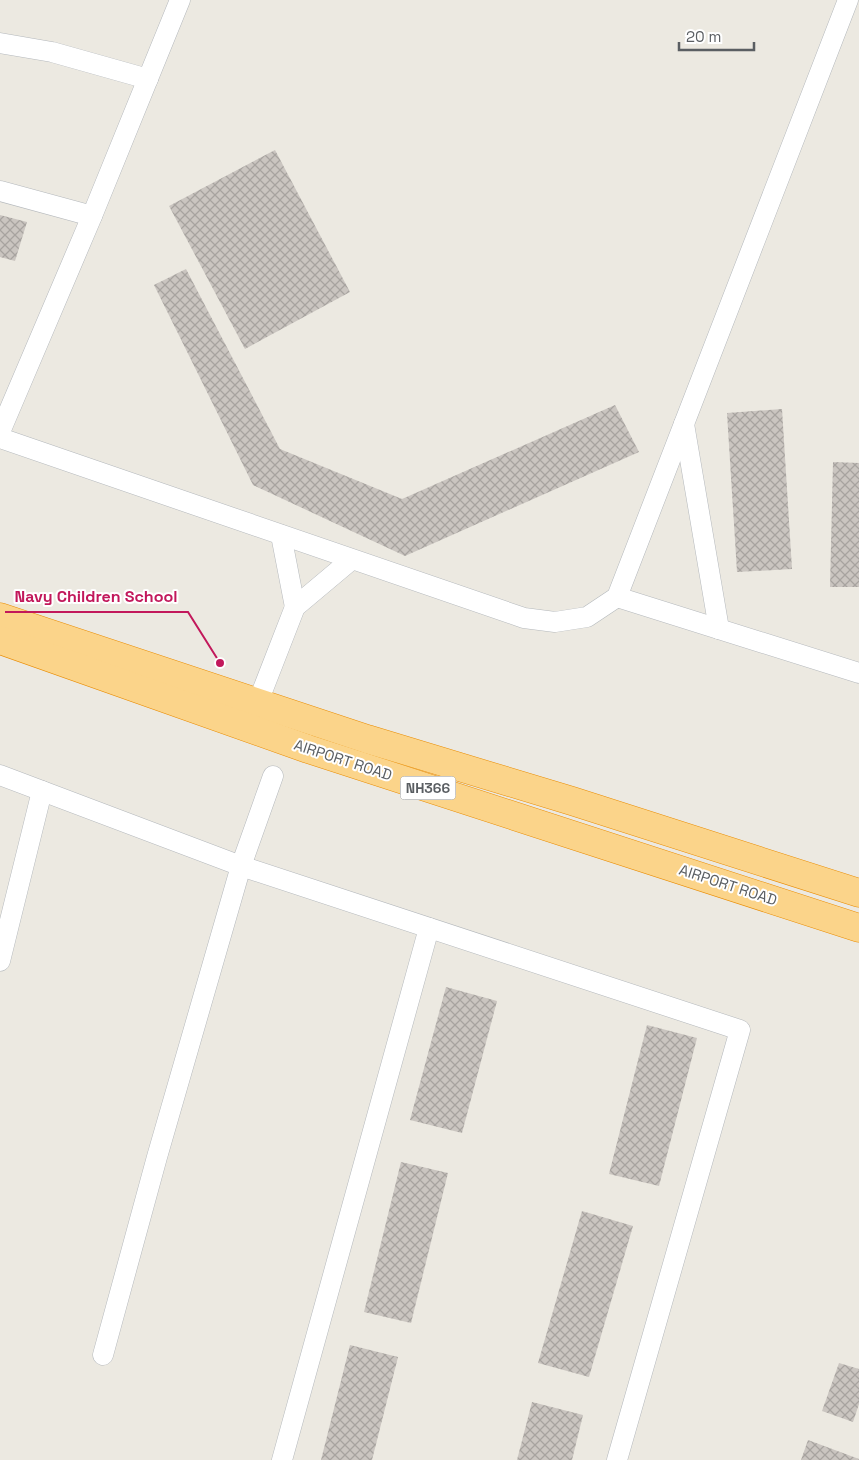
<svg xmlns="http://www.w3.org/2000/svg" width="859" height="1460" font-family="'Space Grotesk',sans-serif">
<defs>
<pattern id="building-cross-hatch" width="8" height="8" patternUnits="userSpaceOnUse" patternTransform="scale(1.25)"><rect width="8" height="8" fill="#cac5c0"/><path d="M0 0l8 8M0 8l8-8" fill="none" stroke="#a7a39f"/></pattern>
</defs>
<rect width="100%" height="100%" fill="#ece9e1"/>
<g fill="url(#building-cross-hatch)">
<path d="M275,150L350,292L245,349L169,206Z"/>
<path d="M0,215L27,222L15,261L0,257Z"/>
<path d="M186,269L280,449L402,499L615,405L639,452L405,556L253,485L154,285Z"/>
<path d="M782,409L792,569L737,572L727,413Z"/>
<path d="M833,462L859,463V587H830Z"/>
<path d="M446,987L497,1001L462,1133L410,1120Z"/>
<path d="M647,1025L697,1038L659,1186L609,1174Z"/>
<path d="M401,1162L448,1173L411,1323L364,1312Z"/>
<path d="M582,1211L633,1226L589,1377L538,1363Z"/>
<path d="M350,1345L398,1357L372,1460H321Z"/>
<path d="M839,1363L859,1369V1404L853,1422L822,1411Z"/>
<path d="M532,1402L583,1415L572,1460H517Z"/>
<path d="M808,1440L859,1459V1460H801Z"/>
</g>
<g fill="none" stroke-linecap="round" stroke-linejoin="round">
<g stroke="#b4b8bc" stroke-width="21">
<g id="street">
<path d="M0,43L52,52L148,79"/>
<path d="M0,191L92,216"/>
<path d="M684,424L719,629"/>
<path d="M0,432L92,216L180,0"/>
<path d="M0,438L524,618L555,622L587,617L617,597L848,0"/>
<path d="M281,535L295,607"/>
<path d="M617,597L859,673"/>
<path d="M258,702L295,607L351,560"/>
<path d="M0,775L241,866L740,1030L617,1460"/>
<path d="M0,961L42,791"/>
<path d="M103,1355L157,1157L241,866L273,776"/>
<path d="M282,1460L429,928"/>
</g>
</g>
<g stroke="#e98d04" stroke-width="29">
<g id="highway">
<path d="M0,617L367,739L572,801L859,893"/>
<path d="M0,640L308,749L859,928"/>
</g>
</g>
<use href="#street" stroke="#fff" stroke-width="20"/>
<use href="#highway" stroke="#fbd48a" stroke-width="28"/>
</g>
<g text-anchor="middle" stroke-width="4" stroke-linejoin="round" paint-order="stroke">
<rect fill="#fff" stroke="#8c8e91" stroke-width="1" x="400.5" y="776.5" width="55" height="23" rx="4"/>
<g font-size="14" font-weight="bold" fill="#5a5e62">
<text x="428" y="793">NH366</text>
</g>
<g font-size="15" fill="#5a5e62" stroke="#fff">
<text transform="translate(343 760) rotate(18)" y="5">AIRPORT ROAD</text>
<text transform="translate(728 885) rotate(18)" y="5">AIRPORT ROAD</text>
</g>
</g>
<path fill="none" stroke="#c2185b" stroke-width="2" d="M220 663L188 612H5"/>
<circle fill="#c2185b" stroke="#fff" stroke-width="2" cx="220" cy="663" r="5"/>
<g font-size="16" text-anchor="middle" font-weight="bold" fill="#c2185b" stroke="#fff" stroke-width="4" stroke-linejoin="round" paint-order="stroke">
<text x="96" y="602">Navy Children School</text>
</g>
<path d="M679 42v8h75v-8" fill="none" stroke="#5a5e62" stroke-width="2.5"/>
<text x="686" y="42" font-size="15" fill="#5a5e62" stroke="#ffffff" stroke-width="4" paint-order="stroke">20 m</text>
</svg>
